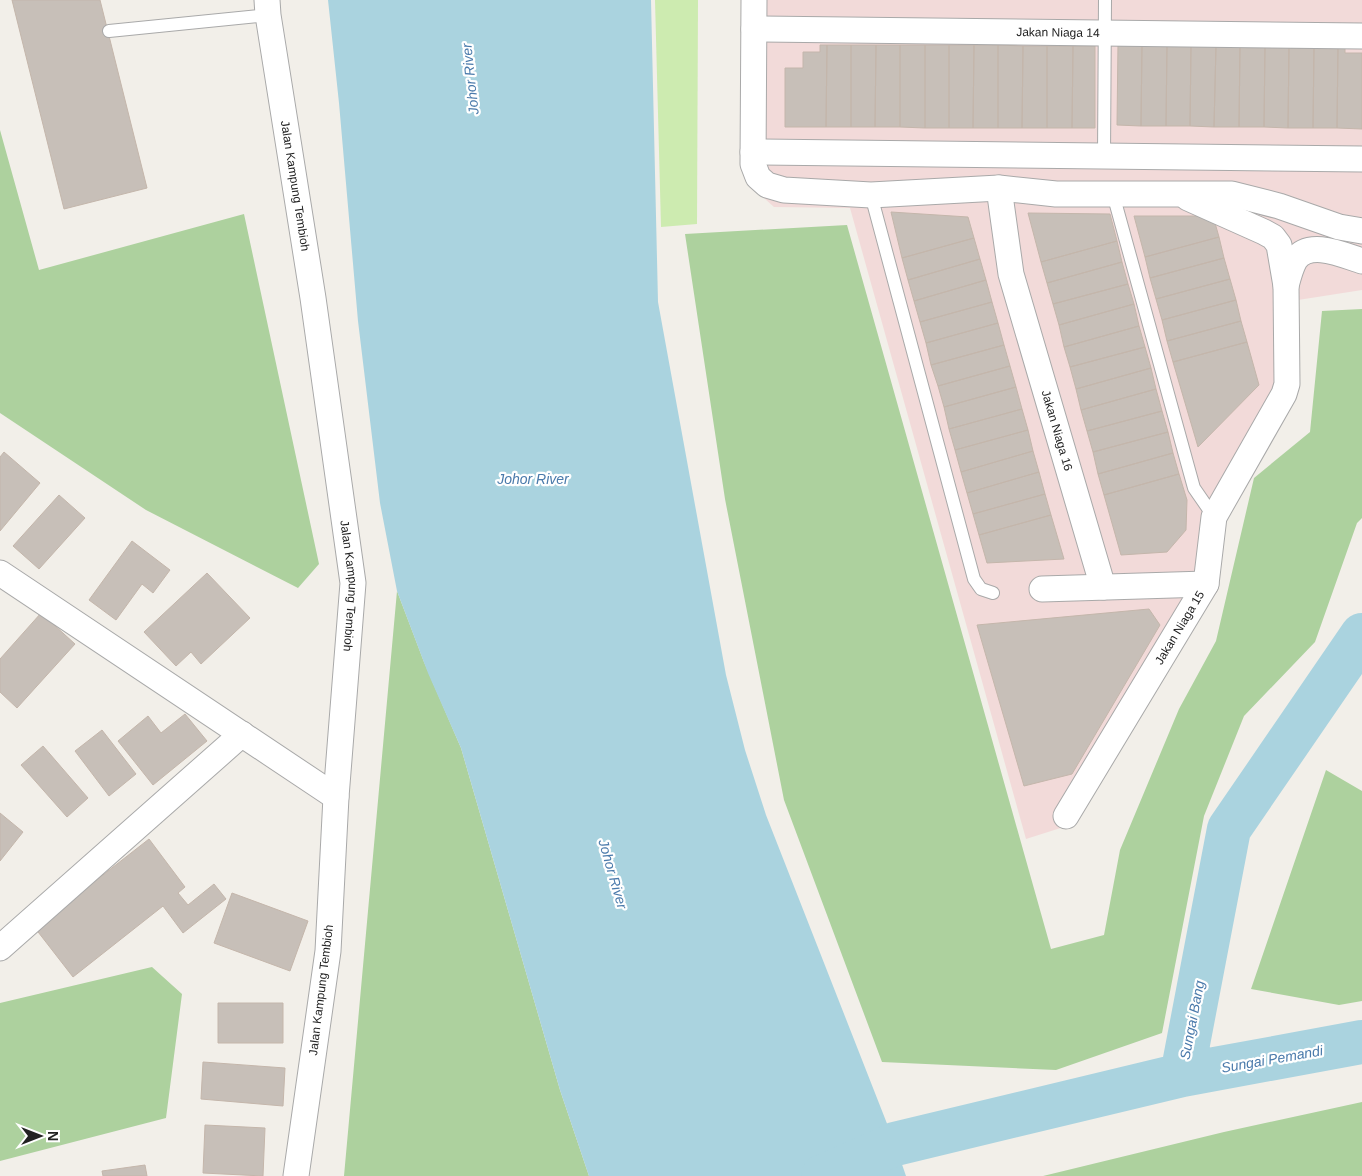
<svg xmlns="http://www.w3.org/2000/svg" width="1362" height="1176" viewBox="0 0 1362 1176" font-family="Helvetica,sans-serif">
  <rect width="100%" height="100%" fill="#f2efe9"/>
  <!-- commercial -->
  <path fill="#f2dad9" d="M745,0h617v290l-64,10 -4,93 -71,133 -7,67 -146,232 -44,14 -176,-631 -76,-1 -21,-19z"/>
  <!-- grass -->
  <path fill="#cdebb0" d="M655,0h43l-1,224 -36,3z"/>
  <!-- forest -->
  <path fill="#add19e" d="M0,130l39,140 205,-56 75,350 -21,24 -152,-78 -146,-97z
    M847,225l204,724 53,-14 16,-85 59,-141 37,-68 38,-163 56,-46 12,-121 40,-2v209l-5,5 -42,119 -71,74 -40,100 -42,217 -106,37 -174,-8 -98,-262 -59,-301 -40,-265z
    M397,591l27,71 37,86 99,342 29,86h-245z
    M1326,770l36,21v210l-23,4 -88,-16z
    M152,967l30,27 -16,124 -166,43v-158z
    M1362,1102v74h-319l181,-44z"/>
  <!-- water -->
  <path fill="#aad3df" d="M328,0h323l7,302 68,373 19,75 21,65 129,329 11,32h-317l-29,-86 -99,-342 -33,-75 -31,-82 -17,-88 -22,-182 -19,-218z"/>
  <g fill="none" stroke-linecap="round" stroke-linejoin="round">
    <!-- river -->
    <path stroke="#aad3df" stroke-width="44" d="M1182,1075l180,-33
      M823,1176l72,-32 287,-69 47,-246 133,-194"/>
  </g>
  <!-- building -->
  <path fill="#c7bfb8" stroke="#c4b6ab" d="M12,0h88l47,188 -83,21z
    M1118,43h24l-1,83 -24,-1z
    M1142,43l25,1 -1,82h-25z
    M1167,44h24l-1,82h-24z
    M1191,44l25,1 -2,82 -24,-1z
    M820,45h7l-1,82h-41v-59h18v-16h17z
    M827,45h24v82h-25z
    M851,45h25l-1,82h-24z
    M876,45h24v82h-25z
    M900,45h25v83l-25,-1z
    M925,45h24v83h-24z
    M949,45h25l-1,83h-24z
    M974,45h24v83h-25z
    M998,45l25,1 -1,82h-24z
    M1216,45h24l-1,82h-25z
    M1240,45h25l-1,82h-25z
    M1265,45h24l-1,83 -24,-1z
    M1289,45l25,1 -1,82h-25z
    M1023,46h24v82h-25z
    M1047,46h26l-1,82h-25z
    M1073,46h22v82h-23z
    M1314,46h24l-1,82h-24z
    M1338,46h7v7h17v76l-25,-1z
    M891,212l77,5 6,21 -72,20z
    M1028,213l82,1 7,27 -76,21z
    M1134,216h79l6,21 -74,20z
    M1219,237l5,21 -74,20 -5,-21z
    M974,238l6,21 -72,21 -6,-22z
    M1117,241l5,21 -75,21 -6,-21z
    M1224,258l6,21 -74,20 -6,-21z
    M980,259l6,21 -72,21 -6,-21z
    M1122,262l6,22 -75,20 -6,-21z
    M1230,279l6,21 -74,20 -6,-21z
    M986,280l6,22 -72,20 -6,-21z
    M1128,284l6,20 -75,21 -6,-21z
    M1236,300l5,21 -74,20 -5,-21z
    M992,302l6,21 -72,20 -6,-21z
    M1134,304l5,22 -75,21 -5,-22z
    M1241,321l6,21 -74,20 -6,-21z
    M998,323l6,22 -73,20 -5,-22z
    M1139,326l6,21 -75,20 -6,-20z
    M1247,342l12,43 -61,62 -25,-85z
    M1004,345l6,21 -72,20 -7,-21z
    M1145,347l6,21 -75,21 -6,-22z
    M1010,366l6,21 -72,20 -6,-21z
    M1151,368l5,21 -75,21 -5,-21z
    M1016,387l6,22 -73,20 -5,-22z
    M1156,389l6,22 -75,20 -6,-21z
    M1022,409l6,21 -73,20 -6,-21z
    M1162,411l6,21 -75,20 -6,-21z
    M1028,430l5,21 -72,21 -6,-22z
    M1168,432l5,21 -75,21 -5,-22z
    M1033,451l6,21 -72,21 -6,-21z
    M4,452l36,31 -40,48v-74z
    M1173,453l6,21 -75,21 -6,-21z
    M1039,472l6,22 -72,20 -6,-21z
    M1179,474l8,26 -1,30 -19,22 -46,3 -17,-60z
    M1045,494l6,21 -72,20 -6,-21z
    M59,495l26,23 -46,51 -26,-23z
    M1051,515l13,44 -77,4 -8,-28z
    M132,541l38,29 -17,23 -11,-9 -26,36 -27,-20z
    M207,573l43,45 -49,46 -10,-12 -15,14 -32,-34z
    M1149,609l11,16 -88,149 -48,12 -47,-161z
    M41,613l34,31 -58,64 -17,-16v-33z
    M185,714l22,27 -54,44 -35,-44 30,-25 13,17z
    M102,730l34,44 -27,22 -34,-45z
    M43,746l45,52 -21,19 -46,-52z
    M0,813l23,19 -23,29z
    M149,839l36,48 -7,6 10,12 26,-21 12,15 -43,34 -20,-27 -90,71 -38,-49z
    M232,893l76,28 -18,50 -76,-28z
    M218,1003h65v40h-65z
    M203,1062l82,6 -2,38 -82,-7z
    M205,1125l60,3 -2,48 -60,-3z
    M145,1165l2,11h-44l-1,-5z"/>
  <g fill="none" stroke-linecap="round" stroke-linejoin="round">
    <defs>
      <path id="lane" d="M109,31l159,-16
        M1104,156l1,-156
        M1113,194l81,294 20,29
        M871,195l103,384 7,10 12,4"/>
      <g id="street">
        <path id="s1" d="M267,0l1,15 45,283 40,285 -17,214 -8,154 -32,225"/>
        <path d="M754,0l-1,164 5,13 9,8 17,5 87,5 128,-7 57,6h176l47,12 60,21 23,4"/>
        <path id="s2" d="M754,29l608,7"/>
        <path d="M753,152l609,7"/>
        <path id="s3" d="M999,188l12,86 92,313"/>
        <path d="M1286,286c2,-8 5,-19 9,-26 14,-21 48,-5 67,1"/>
        <path d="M0,573l336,224"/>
        <path d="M1042,589l164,-5"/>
        <path id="s4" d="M1066,816l140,-232 8,-67 70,-123 3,-10 -1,-98 -7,-41 -6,-8 -9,-5 -76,-34"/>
        <path d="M0,948l242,-214"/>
      </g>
    </defs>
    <!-- lane casing -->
    <use href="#lane" stroke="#a9a9a9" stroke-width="14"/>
    <!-- street casing -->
    <use href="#street" stroke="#a9a9a9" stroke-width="27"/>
    <!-- lane -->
    <use href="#lane" stroke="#fff" stroke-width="12"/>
    <!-- street -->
    <use href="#street" stroke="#fff" stroke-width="25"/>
  </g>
  <g text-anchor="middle" stroke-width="4.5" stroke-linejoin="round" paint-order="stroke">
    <!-- street labels -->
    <g font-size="12" fill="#222" stroke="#fff">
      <text dy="4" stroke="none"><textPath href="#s2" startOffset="304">Jakan Niaga 14</textPath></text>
      <text dy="4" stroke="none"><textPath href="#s1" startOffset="188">Jalan Kampung Tembioh</textPath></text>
      <text dy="4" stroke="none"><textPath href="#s3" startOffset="250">Jakan Niaga 16</textPath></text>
      <text dy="4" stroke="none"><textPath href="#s1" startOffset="592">Jalan Kampung Tembioh</textPath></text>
      <text dy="4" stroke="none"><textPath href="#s4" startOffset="220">Jakan Niaga 15</textPath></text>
      <text transform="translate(321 990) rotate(-83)" y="4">Jalan Kampung Tembioh</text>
    </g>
    <!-- water labels -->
    <g font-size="14" font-style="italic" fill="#4a7aab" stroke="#fff">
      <text transform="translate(470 79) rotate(-96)" y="5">Johor River</text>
      <text x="533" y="484">Johor River</text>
      <text transform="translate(613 874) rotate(74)" y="5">Johor River</text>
      <text transform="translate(1192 1020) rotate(-79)" y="5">Sungai Bang</text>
      <text transform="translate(1272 1059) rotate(-10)" y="5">Sungai Pemandi</text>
    </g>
  </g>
  <!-- north arrow -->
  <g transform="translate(40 1136) rotate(90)" stroke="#ffffff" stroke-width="4" paint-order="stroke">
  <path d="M0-4L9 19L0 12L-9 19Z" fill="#222222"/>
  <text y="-8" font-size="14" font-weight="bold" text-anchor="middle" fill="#222222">N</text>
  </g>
</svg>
